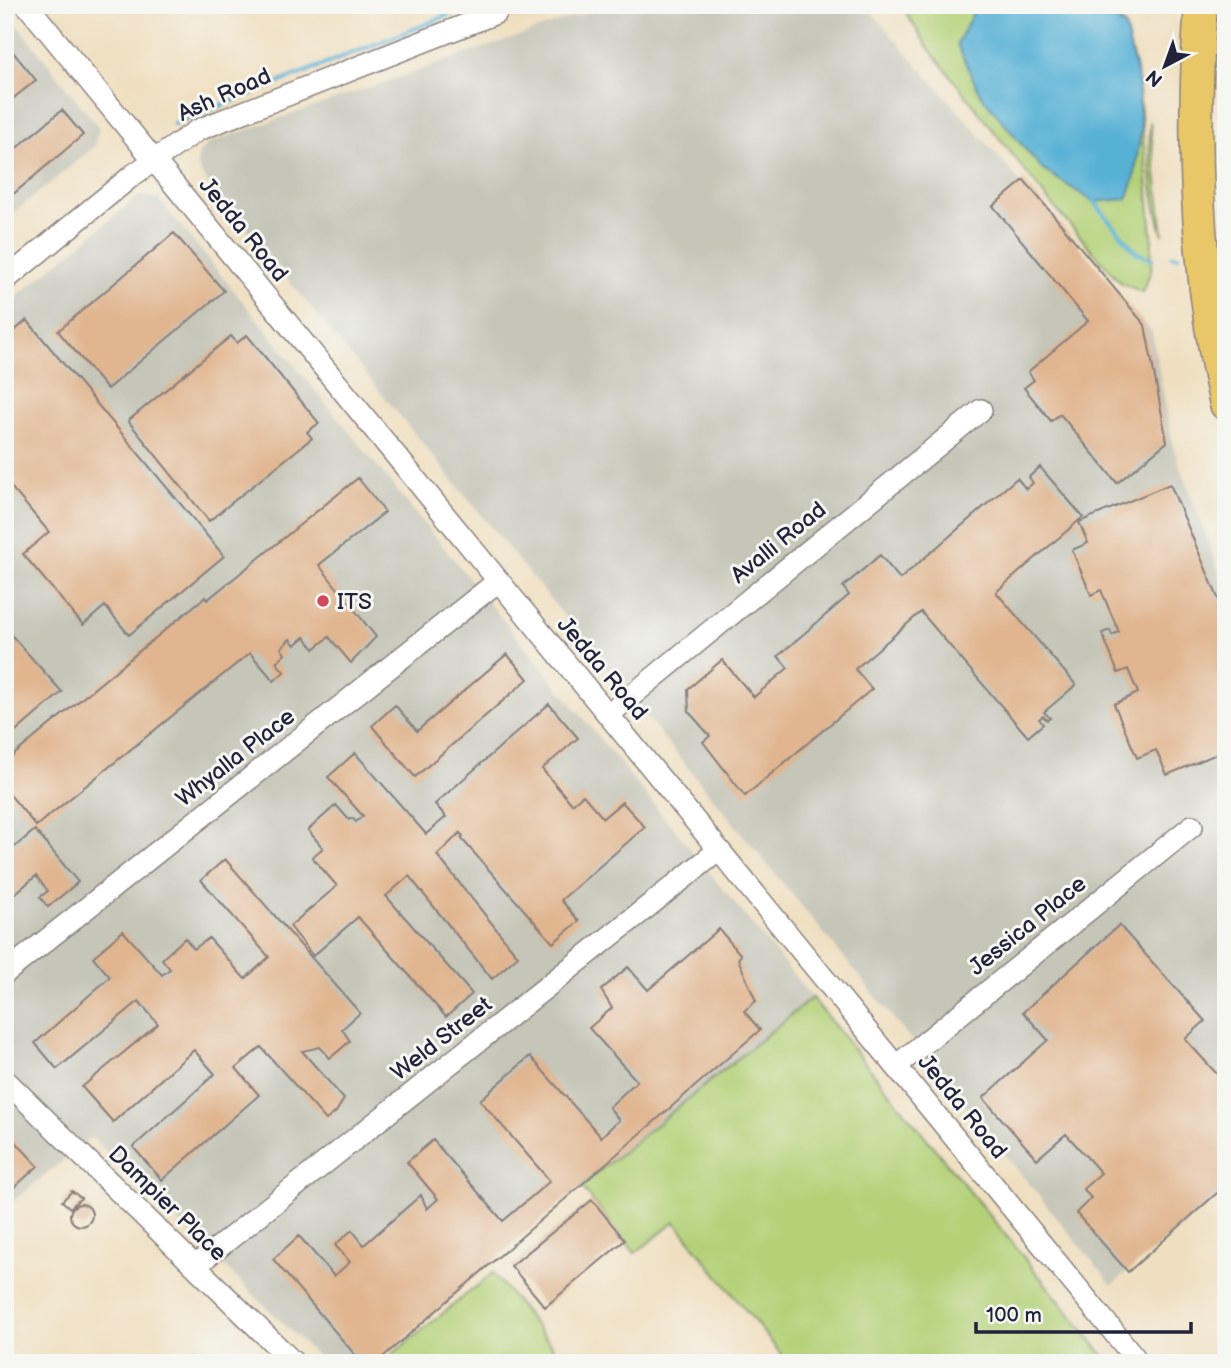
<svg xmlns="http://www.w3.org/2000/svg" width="1231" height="1368" viewBox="0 0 1231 1368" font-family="'Balsamiq Sans',sans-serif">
  <rect width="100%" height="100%" fill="#f6f6f2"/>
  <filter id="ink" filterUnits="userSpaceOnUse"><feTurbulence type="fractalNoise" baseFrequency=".0143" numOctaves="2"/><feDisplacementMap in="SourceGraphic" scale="14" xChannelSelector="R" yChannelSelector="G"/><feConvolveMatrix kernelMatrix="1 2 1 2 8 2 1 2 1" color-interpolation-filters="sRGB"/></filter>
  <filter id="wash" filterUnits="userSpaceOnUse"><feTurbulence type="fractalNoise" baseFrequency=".00686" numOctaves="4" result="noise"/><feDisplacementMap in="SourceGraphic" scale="28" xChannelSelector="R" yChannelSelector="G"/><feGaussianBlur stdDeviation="1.57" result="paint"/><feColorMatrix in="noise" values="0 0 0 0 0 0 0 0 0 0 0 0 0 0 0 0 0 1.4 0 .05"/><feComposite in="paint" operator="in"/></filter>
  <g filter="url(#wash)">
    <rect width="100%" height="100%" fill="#efdfc0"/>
    <!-- industrial -->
    <path fill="#c5c5b8" d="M608,5h257l287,327 21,115 53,143v600l-114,95 -911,-1112 -4,-8 2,-12 10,-10z
      M17,25l82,103 -5,19 -89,73v-186z
      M139,196l19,2 654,800 -447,365h-41l-233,-226 -86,71v-902z"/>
    <!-- green -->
    <path fill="#b4d178" stroke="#6b7a5a" stroke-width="2" d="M901,5h211l13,22 13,52 14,157 -1,36 -9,20 -21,-9 -73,-83 -121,-154z
      M1150,121l13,114c-12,-38 -15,-74 -13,-114z
      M812,998l298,365h-322l-113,-141 -40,31 -54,-67z
      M493,1273l73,90h-178l-3,-3z"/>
    <!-- water -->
    <path fill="#57b1d5" stroke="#3c6a88" stroke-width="2" d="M982,5h104l20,8 19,14 13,52 3,51 -7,50 -7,19 -33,3 -52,-33 -62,-75 -23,-50 16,-31z"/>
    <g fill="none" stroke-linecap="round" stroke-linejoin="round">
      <!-- stream -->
      <path stroke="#57b1d5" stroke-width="4.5" d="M174,124l265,-105 27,-14
        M1094,198v4l43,51 15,6
        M1213,251l13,-2
        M1172,256h6"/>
    </g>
    <g id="blocks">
      <!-- building -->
      <path fill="#e0b58f" d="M8,46l28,34 -31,25v-56z
        M62,110l21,25 -78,66v-58l8,8z
        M1024,180l121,145 22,117 -50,41 -57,-69 -9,7 -27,-33 10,-8 -6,-8 60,-51 -95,-115z
        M174,233l50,58 -117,98 -49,-58z
        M27,320l197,236 -95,79 -24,-29 -22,19 -60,-71 26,-22 -44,-52v-141z
        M247,335l72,88 -12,9 5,6 -103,83 -81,-100 103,-85 6,7z
        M1040,467l43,50 -87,75 80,93 -32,27 6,6 -3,2 -4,-4 -4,3 4,5 -15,13 -107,-125 -66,57 17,20 -127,107 -42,-54 7,-6 -21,-24 -1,-23 34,-29 32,37 34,-29 -10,-12 71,-61 -6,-8 37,-32 20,24 117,-101 9,11 7,-6 -4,-6z
        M358,478l27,34 -66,53 57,72 -25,26 -22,-26 -15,12 -9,-12 -10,8 -5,-6 -9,9 4,6 -9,8 8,10 -10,9 -24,-28 -214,173 -31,-37v-27l200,-165 2,3z
        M1170,484l56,133v133l-59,25 -11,-25 -19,8 -23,-54 24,-11 -10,-24 -10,4 -16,-40 8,-3 2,5 7,-3 -18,-42 -10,5 -19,-45 16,-7 -9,-21z
        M5,628l57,64 -57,49z
        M507,654l21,25 -113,98 -43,-51 23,-21 22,26z
        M549,704l29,34 -36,31 30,35 11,-9 20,23 19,-16 23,25 -84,73 18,21 -26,22 -92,-105 2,-2 -3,-3 -23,22 81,101 -26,23 -83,-103 -23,20 86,98 -26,23 -88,-100 -45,39 -23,-30 47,-40 -25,-29 11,-9 -15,-18 28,-25 13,15 3,-2 4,4 7,-6 -35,-39 27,-24 71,81 20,-17 -11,-13z
        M35,830l43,52 -30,25 -8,-10 8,-6 -12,-15 -31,26v-47z
        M225,859l135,154 -18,16 8,12 -20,17 -10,-11 -18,4 42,48 -8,13 -10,8 -65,-73 -25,21 23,27 -97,85 -29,-33 82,-73 -21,-24 -81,72 -31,-35 76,-63 -19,-23 -82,68 -22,-26 75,-66 -17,-20 30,-26 39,44 8,-6 -8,-10 23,-21 9,11 15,-11 36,41 24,-22 -68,-77z
        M1119,925l86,96 -20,18 41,45v101l-98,87 -52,-59 15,-15 -8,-9 18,-16 -35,-39 -29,25 -54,-61 65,-58 -25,-28z
        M719,929l22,26 -3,4 18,42 -12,10 16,19 -384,333h-14l-89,-104 26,-23 35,40 16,-14 -15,-17 17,-15 12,15 57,-50 6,14 11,-10 -31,-37 26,-22 70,81 47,-40 -70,-81 50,-44 71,81 18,-17 -10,-13 28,-26 -48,-53 23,-20 -11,-18 27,-23 20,23z
        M5,1130l33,36 -29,26h-4z
        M72,1191l9,7 -11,10 -8,-7z
        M592,1200l33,40 -80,67 -34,-41z
        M70 1215a11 11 0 1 1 22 0a11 11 0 1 1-22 0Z"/>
    </g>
  </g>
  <g filter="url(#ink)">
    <use href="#blocks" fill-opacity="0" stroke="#88807e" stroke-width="2"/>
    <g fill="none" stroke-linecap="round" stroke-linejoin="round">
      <defs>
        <path id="minor" d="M27,5l1112,1358
          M5,280l128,-105 65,-45 298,-117
          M608,715l373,-305
          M5,973l492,-391
          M896,1066l296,-240
          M5,1080l289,283
          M195,1266l524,-416"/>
        <path id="highway" d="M1201,5c-10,133 -5,269 25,399"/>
      </defs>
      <!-- minor casing -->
      <use href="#minor" stroke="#88807e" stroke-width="24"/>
      <!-- highway casing -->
      <use href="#highway" stroke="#88807e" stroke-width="35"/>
      <!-- minor -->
      <use href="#minor" stroke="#fff" stroke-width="21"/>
      <!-- highway -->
      <use href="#highway" stroke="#e9c769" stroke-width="32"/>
    </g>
  </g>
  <!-- markers -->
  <circle fill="#d1495b" stroke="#f6f6f2" stroke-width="2.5" cx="323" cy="601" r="7"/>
  <g text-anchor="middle" stroke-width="6" stroke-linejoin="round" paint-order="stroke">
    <!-- street labels -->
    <g font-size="23" fill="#22223b" stroke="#f6f6f2">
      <text transform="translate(224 94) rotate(-24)" y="8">Ash Road</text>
      <text transform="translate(244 229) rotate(51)" y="8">Jedda Road</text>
      <text transform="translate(778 542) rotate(-39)" y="8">Avalli Road</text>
      <text transform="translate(603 668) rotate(50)" y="8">Jedda Road</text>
      <text transform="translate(235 757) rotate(-38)" y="8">Whyalla Place</text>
      <text transform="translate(1027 925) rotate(-39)" y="8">Jessica Place</text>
      <text transform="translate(441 1038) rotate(-38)" y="8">Weld Street</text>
      <text transform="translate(963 1106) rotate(51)" y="8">Jedda Road</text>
      <text transform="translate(168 1203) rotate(44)" y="8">Dampier Place</text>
    </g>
    <!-- poi labels -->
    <g font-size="23" fill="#22223b" stroke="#f6f6f2" text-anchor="start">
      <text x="337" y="609">ITS</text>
    </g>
  </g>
  <!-- margin -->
  <rect width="1231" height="1368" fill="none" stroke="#f6f6f2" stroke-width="28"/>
  <!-- north arrow -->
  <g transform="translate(1165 66) rotate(221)" stroke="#f6f6f2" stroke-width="5" paint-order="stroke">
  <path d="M0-5L12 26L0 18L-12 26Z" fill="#22223b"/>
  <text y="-10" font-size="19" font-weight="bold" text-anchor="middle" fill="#22223b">N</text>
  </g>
  <!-- scale -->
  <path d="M976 1322v10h215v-10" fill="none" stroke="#22223b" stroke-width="3.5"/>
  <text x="986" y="1322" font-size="21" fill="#22223b" stroke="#f6f6f2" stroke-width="5" paint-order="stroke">100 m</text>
</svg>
